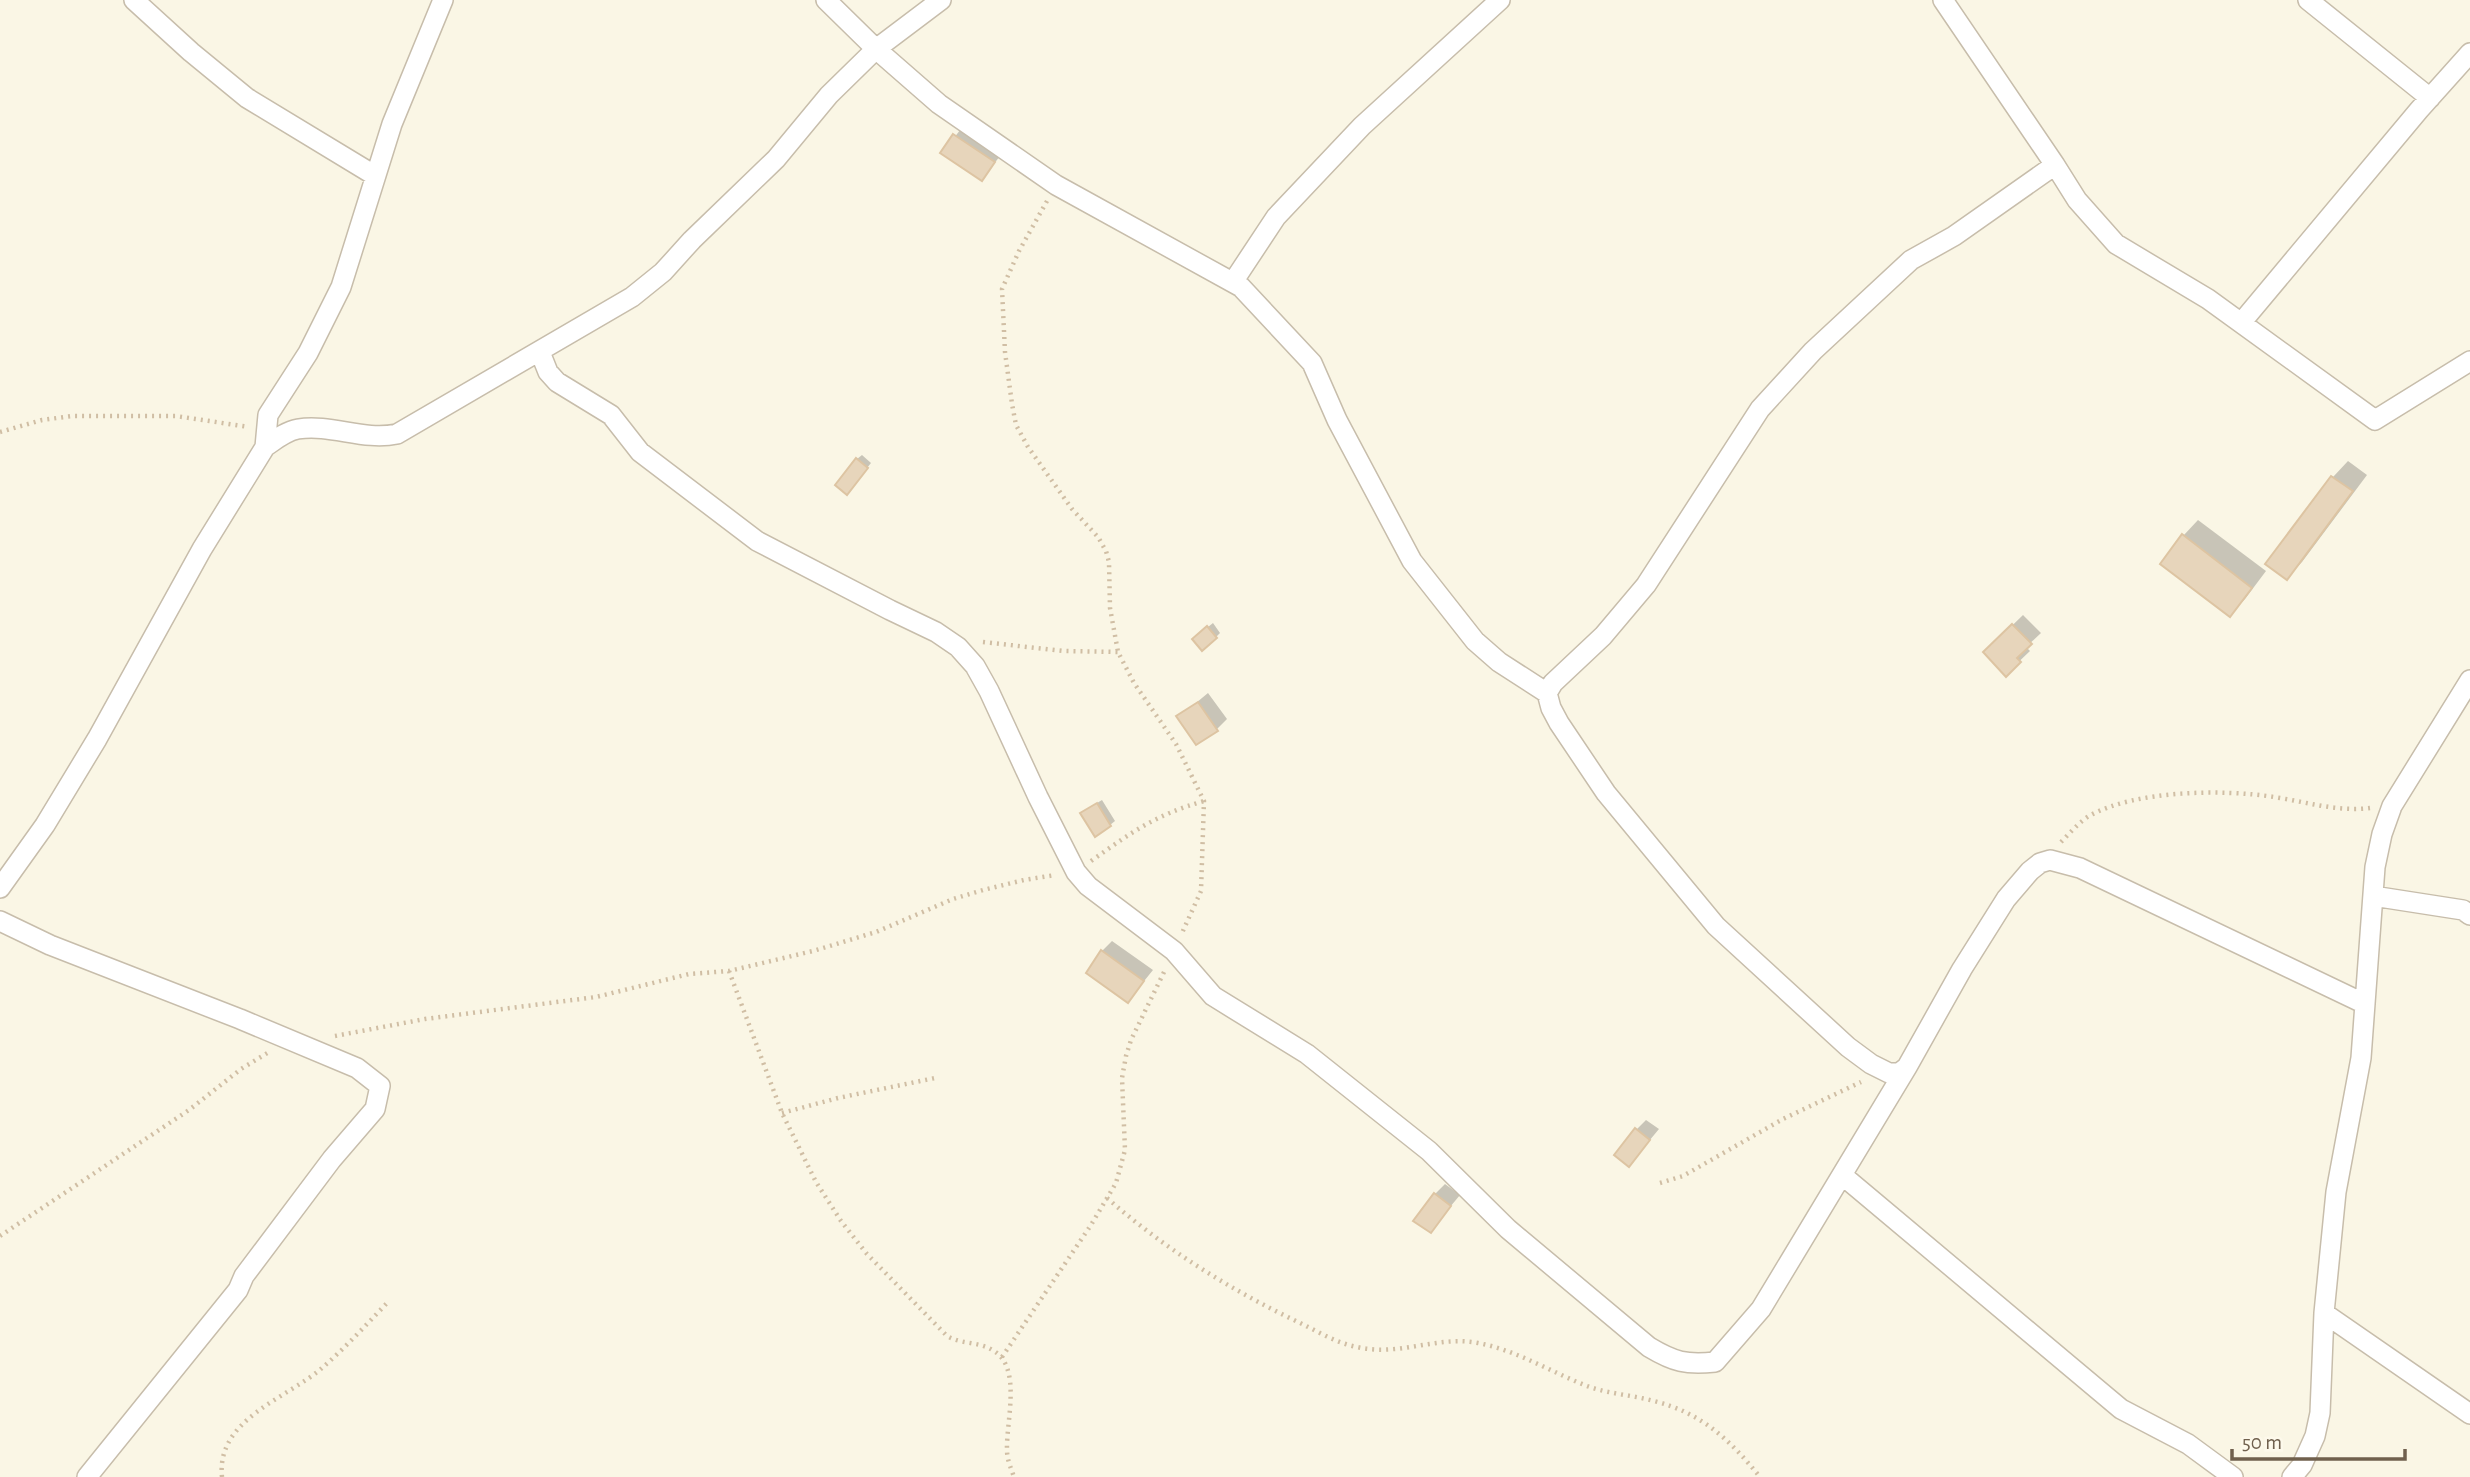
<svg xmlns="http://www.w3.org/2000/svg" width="2470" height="1477" viewBox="0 0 2470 1477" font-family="'Alegreya Sans',sans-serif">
  <rect width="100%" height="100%" fill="#faf6e5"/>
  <!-- shadow -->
  <path fill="#0003" d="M964,125l40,26 -22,28 -39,-27z
    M862,455l9,8 -20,25 6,-29z
    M2348,461l19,14 -65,87 -15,15 -19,-14 65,-86z
    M2198,520l68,51 -21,28 -15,16 -47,-79z
    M2023,615l18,18 -15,14 4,4 -24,23 -21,-22z
    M1213,623l7,10 -4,4 -18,-2z
    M1208,693l19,26 -10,10 -38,-12z
    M1102,800l13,21 -5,4 -23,-16z
    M1112,941l41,29 -25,31 -26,-50z
    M1646,1120l13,9 -30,36 7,-35z
    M1445,1184l15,11 -30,36 5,-37z"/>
  <!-- building -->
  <path fill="#e7d5bb" stroke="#ddc4a2" stroke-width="2" d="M953,134l42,28 -13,19 -42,-28z
    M856,458l12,10 -21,27 -12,-10z
    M2331,476l22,15 -66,89 -22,-16z
    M2182,534l70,54 -22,29 -70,-53z
    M2012,624l20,20 -15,14 4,4 -15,15 -23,-25z
    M1207,626l10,12 -15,13 -10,-12z
    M1198,702l20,29 -22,14 -20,-29z
    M1097,803l14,23 -16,11 -15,-24z
    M1101,950l43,31 -16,22 -42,-30z
    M1635,1128l15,12 -21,27 -15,-12z
    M1434,1193l17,13 -20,27 -18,-12z"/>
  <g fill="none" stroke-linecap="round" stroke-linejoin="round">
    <defs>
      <path id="street" d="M134,0l57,52 56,46 127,77
        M826,0l50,49 63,55 117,81 185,102 71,76 25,57 75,141 63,80 24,21 48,31
        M1943,0l112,165
        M2308,0l122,98
        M1233,282l43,-65 86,-91 138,-126
        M2241,323l178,-213 51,-57
        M540,352l8,20 9,10 54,33 29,37 117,89 133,69 46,22 22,15 17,19 14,25 49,106 38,75 12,14 86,65 39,45 94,58 122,97 79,78 141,118c25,15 37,18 66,15l46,-53 146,-242
        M265,447l3,-32 40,-62 33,-66 51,-163 51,-124
        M0,888l45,-63 52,-86 105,-190 63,-102c10,-7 21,-16 33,-18 34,-5 65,12 99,5l235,-137 31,-25 29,-32 84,-81 53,-64 47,-46 65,-49
        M2373,896l90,14 7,5
        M0,921l50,24 190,74 117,49 23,18 -5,23 -43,50 -88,117 -6,14 -151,187
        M2365,1004l-285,-136 -30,-8 -10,3 -10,8 -24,28 -44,70 -55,98 -8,6h-10l-18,-9 -23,-17 -132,-121 -110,-133 -47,-70 -8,-15 -4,-15 6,-10 50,-47 43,-51 114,-176 53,-58 98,-91 43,-24 101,-71 22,35 39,44 92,55 167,121 95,-59
        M1842,1175l279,234 67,35 45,33
        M2324,1313l146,101
        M2292,1477l10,-12 13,-29 5,-23 4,-100 12,-121 25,-134 14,-191 7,-33 10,-28 78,-126"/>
    </defs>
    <!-- street casing -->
    <use href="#street" stroke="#c7bdab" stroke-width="22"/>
    <!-- path -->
    <path stroke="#d0bea4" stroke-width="4.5" stroke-dasharray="2 5" stroke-linecap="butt" d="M1047,201l-28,50 -17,38 3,63 7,52 4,21 12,22 44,62 26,28 8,14 3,11 1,46 8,44 16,31 42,61 28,57 -3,90 -19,42
      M0,432l42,-12 30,-4h104l73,11
      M983,642l80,9 55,1
      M2061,842c9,-9 17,-19 28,-26 46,-26 134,-27 185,-19 33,5 63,15 96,11
      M1091,861c41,-29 64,-46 113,-60
      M729,971l53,142 34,69 25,39 26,33 80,82c16,9 32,5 47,15 28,17 12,71 13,99 0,10 4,18 7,27
      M335,1036l90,-17 171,-22 93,-23 40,-3 84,-20 63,-19 77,-33 30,-9 41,-10 31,-5
      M782,1113l56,-15 97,-20
      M1660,1183l23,-7 100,-57 78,-37
      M1107,1198c58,51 122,91 191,124 19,9 38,21 59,25 42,10 81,-12 121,-4 38,7 73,29 109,43 22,8 45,9 67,15 48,12 76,39 106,76
      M0,1236l189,-126 52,-41 28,-17
      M1002,1357l89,-132 25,-42 9,-33 -3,-72 4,-22 5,-16 34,-70
      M222,1477c-6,-58 64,-78 100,-109 23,-20 44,-43 65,-65"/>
    <!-- street -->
    <use href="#street" stroke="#fff" stroke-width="19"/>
  </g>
  <!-- scale -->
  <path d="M2232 1449v10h173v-10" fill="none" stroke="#70604d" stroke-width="3.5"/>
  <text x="2242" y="1449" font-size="21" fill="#70604d" stroke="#fdf9eb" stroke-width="5" paint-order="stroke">50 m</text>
</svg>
